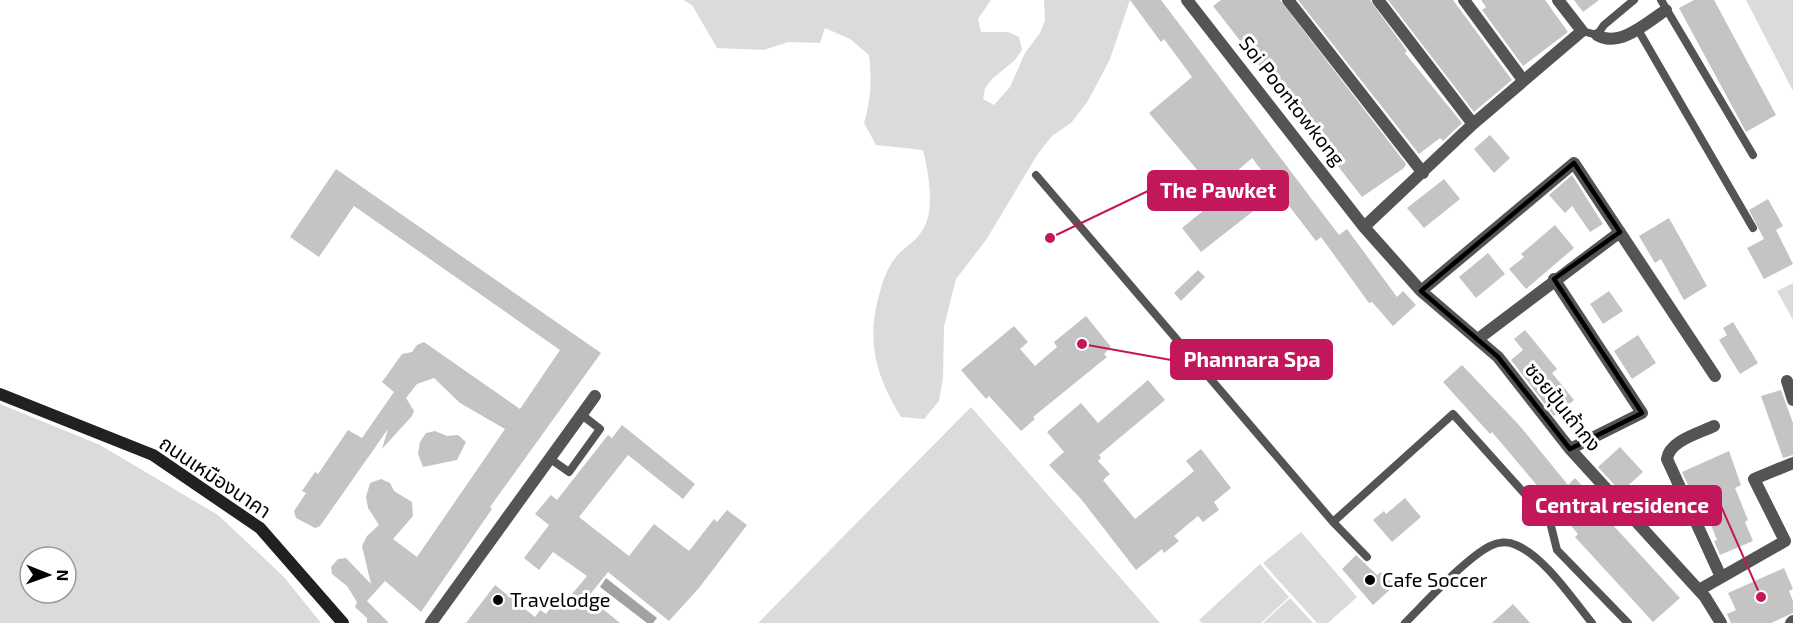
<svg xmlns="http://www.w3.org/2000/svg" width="1793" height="623" viewBox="0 0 1793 623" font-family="'Exo 2','Noto Sans Thai',sans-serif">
  <rect width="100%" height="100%" fill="#fff"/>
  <!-- green -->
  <path fill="#dbdbdb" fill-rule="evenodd" d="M683,0h308l-13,19 3,13h27l11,5 3,13 -7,10 -22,18 -8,10 -2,11 11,6 16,-18 15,-34 15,-20 5,-12 -1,-21h86l-20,59 -22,42 -17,22 -19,13 -15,19 -51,85 -30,39 -12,47 -1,52 -4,23 -15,18 -23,-2c-23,-38 -34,-70 -24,-114 4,-15 7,-29 16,-42 10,-15 25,-18 33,-38 8,-18 2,-54 -3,-73l-47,-5 -12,-22c7,-24 8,-44 5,-68l-19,-16 -25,-11 -5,15 -32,-1 -24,8 -47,-2 -25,-43z
    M1746,0h47v91z
    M1793,283v37l-16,-29z
    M0,404l100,41 118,70 66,62 37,46h-321zM30,557h36v36h-36z
    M971,407l189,216h-402z
    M1301,532l56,65 -29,26h-11l-54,-60z
    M1260,564l29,33 -28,26h-59l-3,-3z
    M1290,598l23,25h-50z"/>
  <!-- water -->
  <path fill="#a2a2a2" d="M606,578l51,40 -4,5h-6l-47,-36z"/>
  <!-- building -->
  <path fill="#c4c4c4" d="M1130,0h31l178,235 8,-6 50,68 6,-6 13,14 -23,21 -21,-24 -3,1 -48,-66 -5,4 -64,-83 -16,14 25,33 -60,47 -19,-24 38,-31 -71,-84 43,-36 -28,-38 -3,3z
    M1221,0h59l126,164 -2,4 -42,29 -149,-191z
    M1298,0h72l37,51 -2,2 57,70 -19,18 -3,-3 -21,16z
    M1388,0h65l59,80 -38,32z
    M1481,0h64l23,32 -45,34 -41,-56 4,-3z
    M1574,0h25l-16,12z
    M1694,0h20l62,115 -30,17 -67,-124z
    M1490,135l20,23 -16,15 -20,-24z
    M336,169l265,184 -111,154 2,2 -71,103 -36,-31 -18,20 22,22h-22v-5l-12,-11 2,-5 -10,-16 -15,-12 -1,-7 7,-8 8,-1 25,26 -9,-38 5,-10 12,-11 -11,-17 -2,-11 4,-14 11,-4 9,4 4,8 18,11 1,14 -20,23 24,18 88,-128 -45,-26 -26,-25 -17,6 -11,14 8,13 -2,5 -30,33 6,-20 -68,97 -5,2 -19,-10 -2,-7 12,-18 -4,-2 13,-19 3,2 30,-44 14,8 32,-46 -12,-10 20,-28 10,-2 5,-7 7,-3 96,67 40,-59 -206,-144 -35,51 -29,-20z
    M1572,175l31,49 -13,8 -18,-26 -7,7 -16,-18z
    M1444,179l16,20 -36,29 -17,-20z
    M1768,199l15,27 -7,4 17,34 -29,15 -17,-31 17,-9 -15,-29z
    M1669,218l38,68 -23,14 -23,-41 -6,4 -16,-27z
    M1555,225l19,23 -48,41 -17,-20 15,-12 -3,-3z
    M1488,253l17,21 -29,24 -17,-21z
    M1198,270l7,7 -24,24 -7,-8z
    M1609,291l14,20 -20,13 -13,-20z
    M1086,316l25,31 -7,7 3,3 -74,60 2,2 -14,12 -32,-35 -3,3 -25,-29 53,-44 14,16 -8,7 15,17 22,-19 -3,-5z
    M1733,322l25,41 -18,11 -21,-34 8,-5 -4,-7z
    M1525,330l32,39 -5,4 22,27 -20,16 -43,-56 12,-10 -9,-11z
    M1638,335l18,28 -24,16 -18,-28z
    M1462,365l57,60 49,60 7,-7 28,31 -3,2 80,87 -27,24 -78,-85 3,-3 -86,-102 -2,2 -47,-52z
    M1148,380l17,20 -66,55 2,3 -3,3 12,13 -7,6 32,39 59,-48 -8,-10 15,-12 30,39 -17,14 5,8 -16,12 -5,-6 -24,20 5,5 -15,12 -2,-4 -26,21 -55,-71 -32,-34 15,-13 -17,-20 34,-29 17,20z
    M1781,390l12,33v32l-10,3 -22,-62z
    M622,425l73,59 -12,15 -55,-44 -49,62 50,39 25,-32 35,27 25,-32 3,3 10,-12 20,15 -48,63 -30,33 -61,-49 -20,25 32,26h-154l29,-38 40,32 5,-7 6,4 10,-13 6,5 25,-30 -34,-24 -14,18 -15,-12 25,-33 -14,-11 16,-19 6,5 51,-65 4,3z
    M435,431l12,5 11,-1 8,7 -9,18 -34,7 -5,-13 2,-12 6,-9z
    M1620,447l23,25 -22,20 -23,-25z
    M1729,451l12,34 -6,3 13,32 -3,2 8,19 -33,14 -6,-14 3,-1 -15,-38 -5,2 -15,-32z
    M1405,498l16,19 -29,25 -19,-22 11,-9 2,3z
    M1356,555l21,20 4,-3 13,14 -21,19 -31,-36z
    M1784,568l9,21 -4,2 4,10v12l-22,10h-40l-4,-9 9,-4 -8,-17z
    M1513,604l17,19h-38z"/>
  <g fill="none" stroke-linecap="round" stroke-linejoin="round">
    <!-- lane -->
    <path stroke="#545454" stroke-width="8" d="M1661,0l92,155
      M1637,28l116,200
      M1582,31l15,4 7,-10 30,-25
      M1036,175l297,347 34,35
      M549,458l20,14 31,-43 -18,-14
      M1333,522l120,-108 97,108 7,28 71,73
      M1405,623c21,-21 60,-64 85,-77 8,-4 18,-5 26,-1 28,11 57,55 76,78"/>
    <!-- street -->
    <path stroke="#545454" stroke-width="12" d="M1187,0l177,227 57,64 77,66 72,92 135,148 16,26
      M1288,0l135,173
      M1378,0l95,124
      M1464,0l59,80
      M1597,35c22,14 52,-14 69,-25
      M1364,227l109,-103 109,-93 -24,-31
      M1554,279l88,134 -72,36
      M1421,291l153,-128 141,213
      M1478,339l142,-107
      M1787,381l6,19
      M1714,426c-15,7 -45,15 -47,33l54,118
      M1699,590l86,-49 -31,-62 39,-16
      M431,623l164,-227
      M1791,623l2,-2"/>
    <!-- secondary -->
    <path stroke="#212121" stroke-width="12" d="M0,394l153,61 107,73 83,95"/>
  </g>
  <!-- marked area -->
  <path fill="none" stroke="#000" stroke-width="4.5" stroke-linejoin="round" d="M1574,163l46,69 -66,47 88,134 -72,36 -72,-92 -77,-66z"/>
  <!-- markers -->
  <g fill="#000" stroke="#fff" stroke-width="2">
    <circle cx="1370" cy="580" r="6"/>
    <circle cx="498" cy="600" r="6"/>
  </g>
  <g text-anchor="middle" stroke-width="6" stroke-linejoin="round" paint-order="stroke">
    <!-- street labels -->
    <g font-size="20" fill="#000" stroke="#fff">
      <text transform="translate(1292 101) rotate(52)" y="7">Soi Poontowkong</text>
      <text transform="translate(1563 407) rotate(51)" y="7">ซอยปุ้นเถ้ากง</text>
      <text transform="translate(215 477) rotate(34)" y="7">ถนนเหมืองนาคา</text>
    </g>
    <!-- poi labels -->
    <g font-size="20" fill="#000" stroke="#fff" text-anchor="start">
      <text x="1382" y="587">Cafe Soccer</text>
      <text x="510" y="607">Travelodge</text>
    </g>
  </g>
  <!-- callouts -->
  <path fill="none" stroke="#c2185b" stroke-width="2" d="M1050 238L1148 191M1082 344L1171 360M1761 597L1721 506"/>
  <g fill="#c2185b" stroke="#fff" stroke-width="2">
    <circle cx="1050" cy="238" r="6"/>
    <circle cx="1082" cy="344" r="6"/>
    <circle cx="1761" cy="597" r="6"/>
  </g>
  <g fill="#c2185b" stroke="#c2185b" stroke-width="2">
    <rect x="1148" y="171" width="140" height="39" rx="6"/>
    <rect x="1171" y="340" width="161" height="39" rx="6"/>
    <rect x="1523" y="486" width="198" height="39" rx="6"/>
  </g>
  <g font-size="21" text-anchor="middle" font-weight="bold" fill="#fff">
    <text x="1218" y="198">The Pawket</text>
    <text x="1252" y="367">Phannara Spa</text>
    <text x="1622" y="513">Central residence</text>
  </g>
  <!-- north arrow -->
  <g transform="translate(48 575) rotate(91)"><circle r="28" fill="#ffffff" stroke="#999999" stroke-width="1.5"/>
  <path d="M0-4.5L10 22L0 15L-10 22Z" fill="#000000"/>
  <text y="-9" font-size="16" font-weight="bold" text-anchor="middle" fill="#000000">N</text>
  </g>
</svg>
